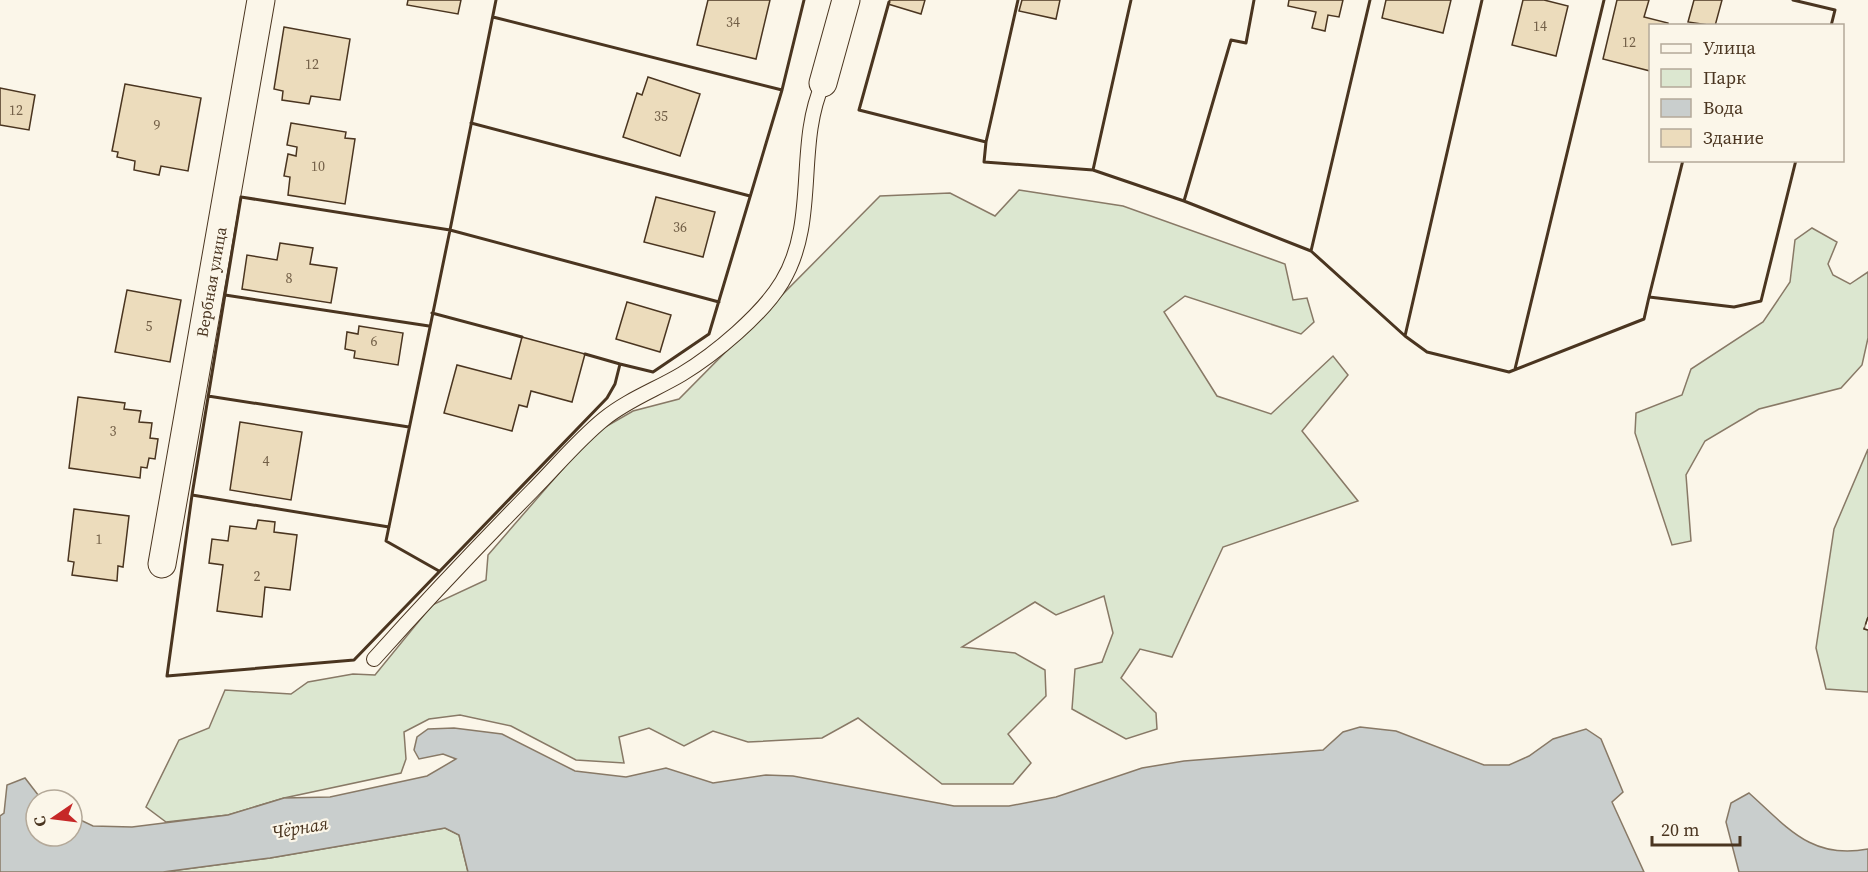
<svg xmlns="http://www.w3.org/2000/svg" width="1868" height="872" viewBox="0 0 1868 872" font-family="'Source Serif 4',serif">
  <rect width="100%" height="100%" fill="#fbf6e9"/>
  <!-- green -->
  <path fill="#dce7d0" stroke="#887966" stroke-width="1.5" d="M1019,190l104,16 162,58 8,36 14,-2 7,24 -13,12 -116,-38 -21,16 53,84 54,18 62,-58 15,19 -46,56 56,70 -135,46 -51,110 -32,-8 -19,29 35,35 1,16 -31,10 -54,-30 3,-40 27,-7 11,-29 -9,-37 -48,19 -21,-13 -73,45 53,6 30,17 1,26 -38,38 23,29 -18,21h-71l-84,-66 -36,20 -74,4 -35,-11 -29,15 -35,-18 -30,9 5,26 -48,-3 -65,-34 -51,-11 -31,4 -25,13 2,27 -5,14 -117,25 -56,17 -62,7 -20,-15 33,-67 30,-12 16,-38 66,4 17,-12 45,-8 22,1 57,-70 54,-25 2,-25 105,-121 40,-23 46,-12 201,-203 70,-3 45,23z
    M1812,228l25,14 -9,22 5,11 17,9 18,-12v66l-6,27 -21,23 -82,21 -54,32 -19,34 5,66 -19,4 -37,-112 1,-20 46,-18 9,-26 72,-47 27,-40 5,-42z
    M1868,449v168l-4,12 4,1v62l-42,-3 -10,-41 18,-119z
    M445,828l14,7 9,37h-305l107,-14z"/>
  <!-- water -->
  <path fill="#c9cecd" stroke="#887966" stroke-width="1.5" d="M1360,727l36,4 88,34h25l20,-9 24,-17 33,-10 15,10 22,53 -11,10 32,70h-1176l-9,-37 -14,-7 -175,30 -107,14h-163v-56l4,-3 3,-28 18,-7 17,22h-6v36h36v-20l21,10 39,1 96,-12 56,-17 46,-1 97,-21 29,-17 -13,-5 -24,5 -5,-9 3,-13 11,-8 26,-1 48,6 73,37 51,6 40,-9 47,15 53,-8 27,1 161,30h55l47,-9 86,-29 42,-7 139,-11 20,-18z
    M1749,793c39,35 63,67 119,56v23h-129l-13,-50 5,-19z"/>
  <!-- building -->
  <path fill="#ecdcbc" stroke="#4a3520" stroke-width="1.5" d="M408,0h53l-3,14 -51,-9z
    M708,0h62l-14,59 -59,-14z
    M890,0h35l-4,14 -33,-10z
    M1022,0h38l-4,19 -37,-8z
    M1289,0h54l-4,17 -11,-2 -3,16 -13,-3 4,-16 -28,-6z
    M1386,0h65l-8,33 -61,-15z
    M1523,0h21l24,6 -12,50 -44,-11z
    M1617,0h32l-5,17 24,6v3h-18v45l-47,-12z
    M1694,0h28l-7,26 -27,-4z
    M284,27l66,12 -10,61 -29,-4 -2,8 -27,-4 1,-9 -9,-2z
    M648,77l52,17 -20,62 -57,-19 14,-44 5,2z
    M125,84l76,14 -13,73 -27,-5 -2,9 -25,-5 1,-9 -18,-4 1,-5 -6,-1z
    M0,88l35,7 -6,35 -29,-5z
    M291,123l55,9 -1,6 10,1 -10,65 -57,-9 2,-18 -6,-1 4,-22 8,2 1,-9 -10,-2z
    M656,197l59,15 -12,45 -59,-15z
    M280,243l33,5 -3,16 27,4 -6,35 -89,-14 5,-34 30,5z
    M127,290l54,10 -11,62 -55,-10z
    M627,302l44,13 -11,37 -44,-13z
    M359,326l44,7 -5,32 -44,-7 1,-7 -10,-2 2,-17 11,2z
    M522,337l63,17 -13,48 -41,-11 -4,16 -8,-2 -7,26 -68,-18 13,-48 54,14z
    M78,397l47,6 -1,6 17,2 -2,11 13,1 -2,15 8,1 -3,20 -6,-1 -2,10 -6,-1 -1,11 -71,-10z
    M240,422l62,10 -11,68 -61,-10z
    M74,509l55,7 -6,51 -5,-1 -1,15 -45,-6 2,-13 -6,-1z
    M258,520l17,2 -1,10 23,3 -7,55 -25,-3 -3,30 -45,-6 6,-46 -14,-2 3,-24 16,2 2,-15 26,3z"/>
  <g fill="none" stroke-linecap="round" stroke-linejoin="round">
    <defs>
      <path id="service" d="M374,659c52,-58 105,-114 159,-169 23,-23 45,-50 71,-71 23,-19 53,-30 78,-45 33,-20 80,-59 100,-92 37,-61 13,-136 41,-199"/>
      <path id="minor" d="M823,83l23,-83
        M162,564l99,-564"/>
    </defs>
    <!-- service casing -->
    <use href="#service" stroke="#4a3520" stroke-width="16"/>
    <!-- minor casing -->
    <use href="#minor" stroke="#4a3520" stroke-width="29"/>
    <!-- service -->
    <use href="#service" stroke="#fbf6e9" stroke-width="14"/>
    <!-- minor -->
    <use href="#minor" stroke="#fbf6e9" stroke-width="27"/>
    <!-- fence -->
    <path stroke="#4a3520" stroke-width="1.5" stroke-dasharray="8 3" stroke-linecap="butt" d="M1868,617l-4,12 4,1"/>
    <!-- wall -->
    <path stroke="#4a3520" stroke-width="3" d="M496,0l-46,230 -209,-33 -49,298 -25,181 187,-16 253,-262 8,-14 5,-20 33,8 56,-38 73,-244 22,-90
      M1018,0l-32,142 -2,20 109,8 91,31 127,50 94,85 22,16 82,20 135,-53 5,-22 85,10 27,-6 35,-141
      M1793,0l42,10 -4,16
      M889,2l-30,108 127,32
      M493,17l289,73
      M471,123l279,73
      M1093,170l38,-170
      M1184,201l47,-161 15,3 8,-43
      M1311,251l59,-251
      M225,295l204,31
      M1649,297l34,-137
      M432,313l90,24
      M1405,336l77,-336
      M585,354l35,10
      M1515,369l89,-369
      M208,396l201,31
      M192,495l197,32
      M439,571l-53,-30 64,-311 269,72"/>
  </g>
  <g text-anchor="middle" stroke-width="4.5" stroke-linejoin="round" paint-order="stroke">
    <!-- number labels -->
    <g font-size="14" fill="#725f47">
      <text x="733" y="27">34</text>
      <text x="1540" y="31">14</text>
      <text x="1629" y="47">12</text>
      <text x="312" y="69">12</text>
      <text x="16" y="115">12</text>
      <text x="661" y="121">35</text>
      <text x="157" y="130">9</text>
      <text x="318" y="171">10</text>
      <text x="680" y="232">36</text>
      <text x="289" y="283">8</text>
      <text x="149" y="331">5</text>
      <text x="374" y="346">6</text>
      <text x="113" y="436">3</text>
      <text x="266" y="466">4</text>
      <text x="99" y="544">1</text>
      <text x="257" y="581">2</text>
    </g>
    <!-- street labels -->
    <g font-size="16" fill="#4a3520" stroke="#fbf6e9">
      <text transform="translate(211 282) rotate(-80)" y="6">Вербная улица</text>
    </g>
    <!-- water labels -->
    <g font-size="18" font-style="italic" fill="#4a3520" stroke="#fbf6e9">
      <text transform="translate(300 828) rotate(-10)" y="6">Чёрная</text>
    </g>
  </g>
  <!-- legend -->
  <rect x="1649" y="24" width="195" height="138" fill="#fbf6e9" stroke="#b4a999" stroke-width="1.5"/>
  <rect x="1661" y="44" width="30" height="9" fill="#fbf6e9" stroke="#b4a999" stroke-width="1.5"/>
  <text x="1703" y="54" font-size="18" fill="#4a3520">Улица</text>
  <rect x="1661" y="69" width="30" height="18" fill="#dce7d0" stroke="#b4a999" stroke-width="1.5"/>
  <text x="1703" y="84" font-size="18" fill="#4a3520">Парк</text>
  <rect x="1661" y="99" width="30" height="18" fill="#c9cecd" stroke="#b4a999" stroke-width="1.5"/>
  <text x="1703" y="114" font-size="18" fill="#4a3520">Вода</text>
  <rect x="1661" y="129" width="30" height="18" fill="#ecdcbc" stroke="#b4a999" stroke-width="1.5"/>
  <text x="1703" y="144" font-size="18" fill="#4a3520">Здание</text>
  <!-- north arrow -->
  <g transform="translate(54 818) rotate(256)"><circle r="28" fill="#fbf6e9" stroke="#b4a999" stroke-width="1.5"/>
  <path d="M0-4.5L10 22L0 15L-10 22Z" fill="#c62828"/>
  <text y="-9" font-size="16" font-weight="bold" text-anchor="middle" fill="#4a3520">С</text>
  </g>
  <!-- scale -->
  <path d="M1652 836v9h88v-9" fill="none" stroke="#4a3520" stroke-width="3"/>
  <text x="1661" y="836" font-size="18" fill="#4a3520" stroke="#fbf6e9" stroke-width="4.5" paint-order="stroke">20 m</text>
</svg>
